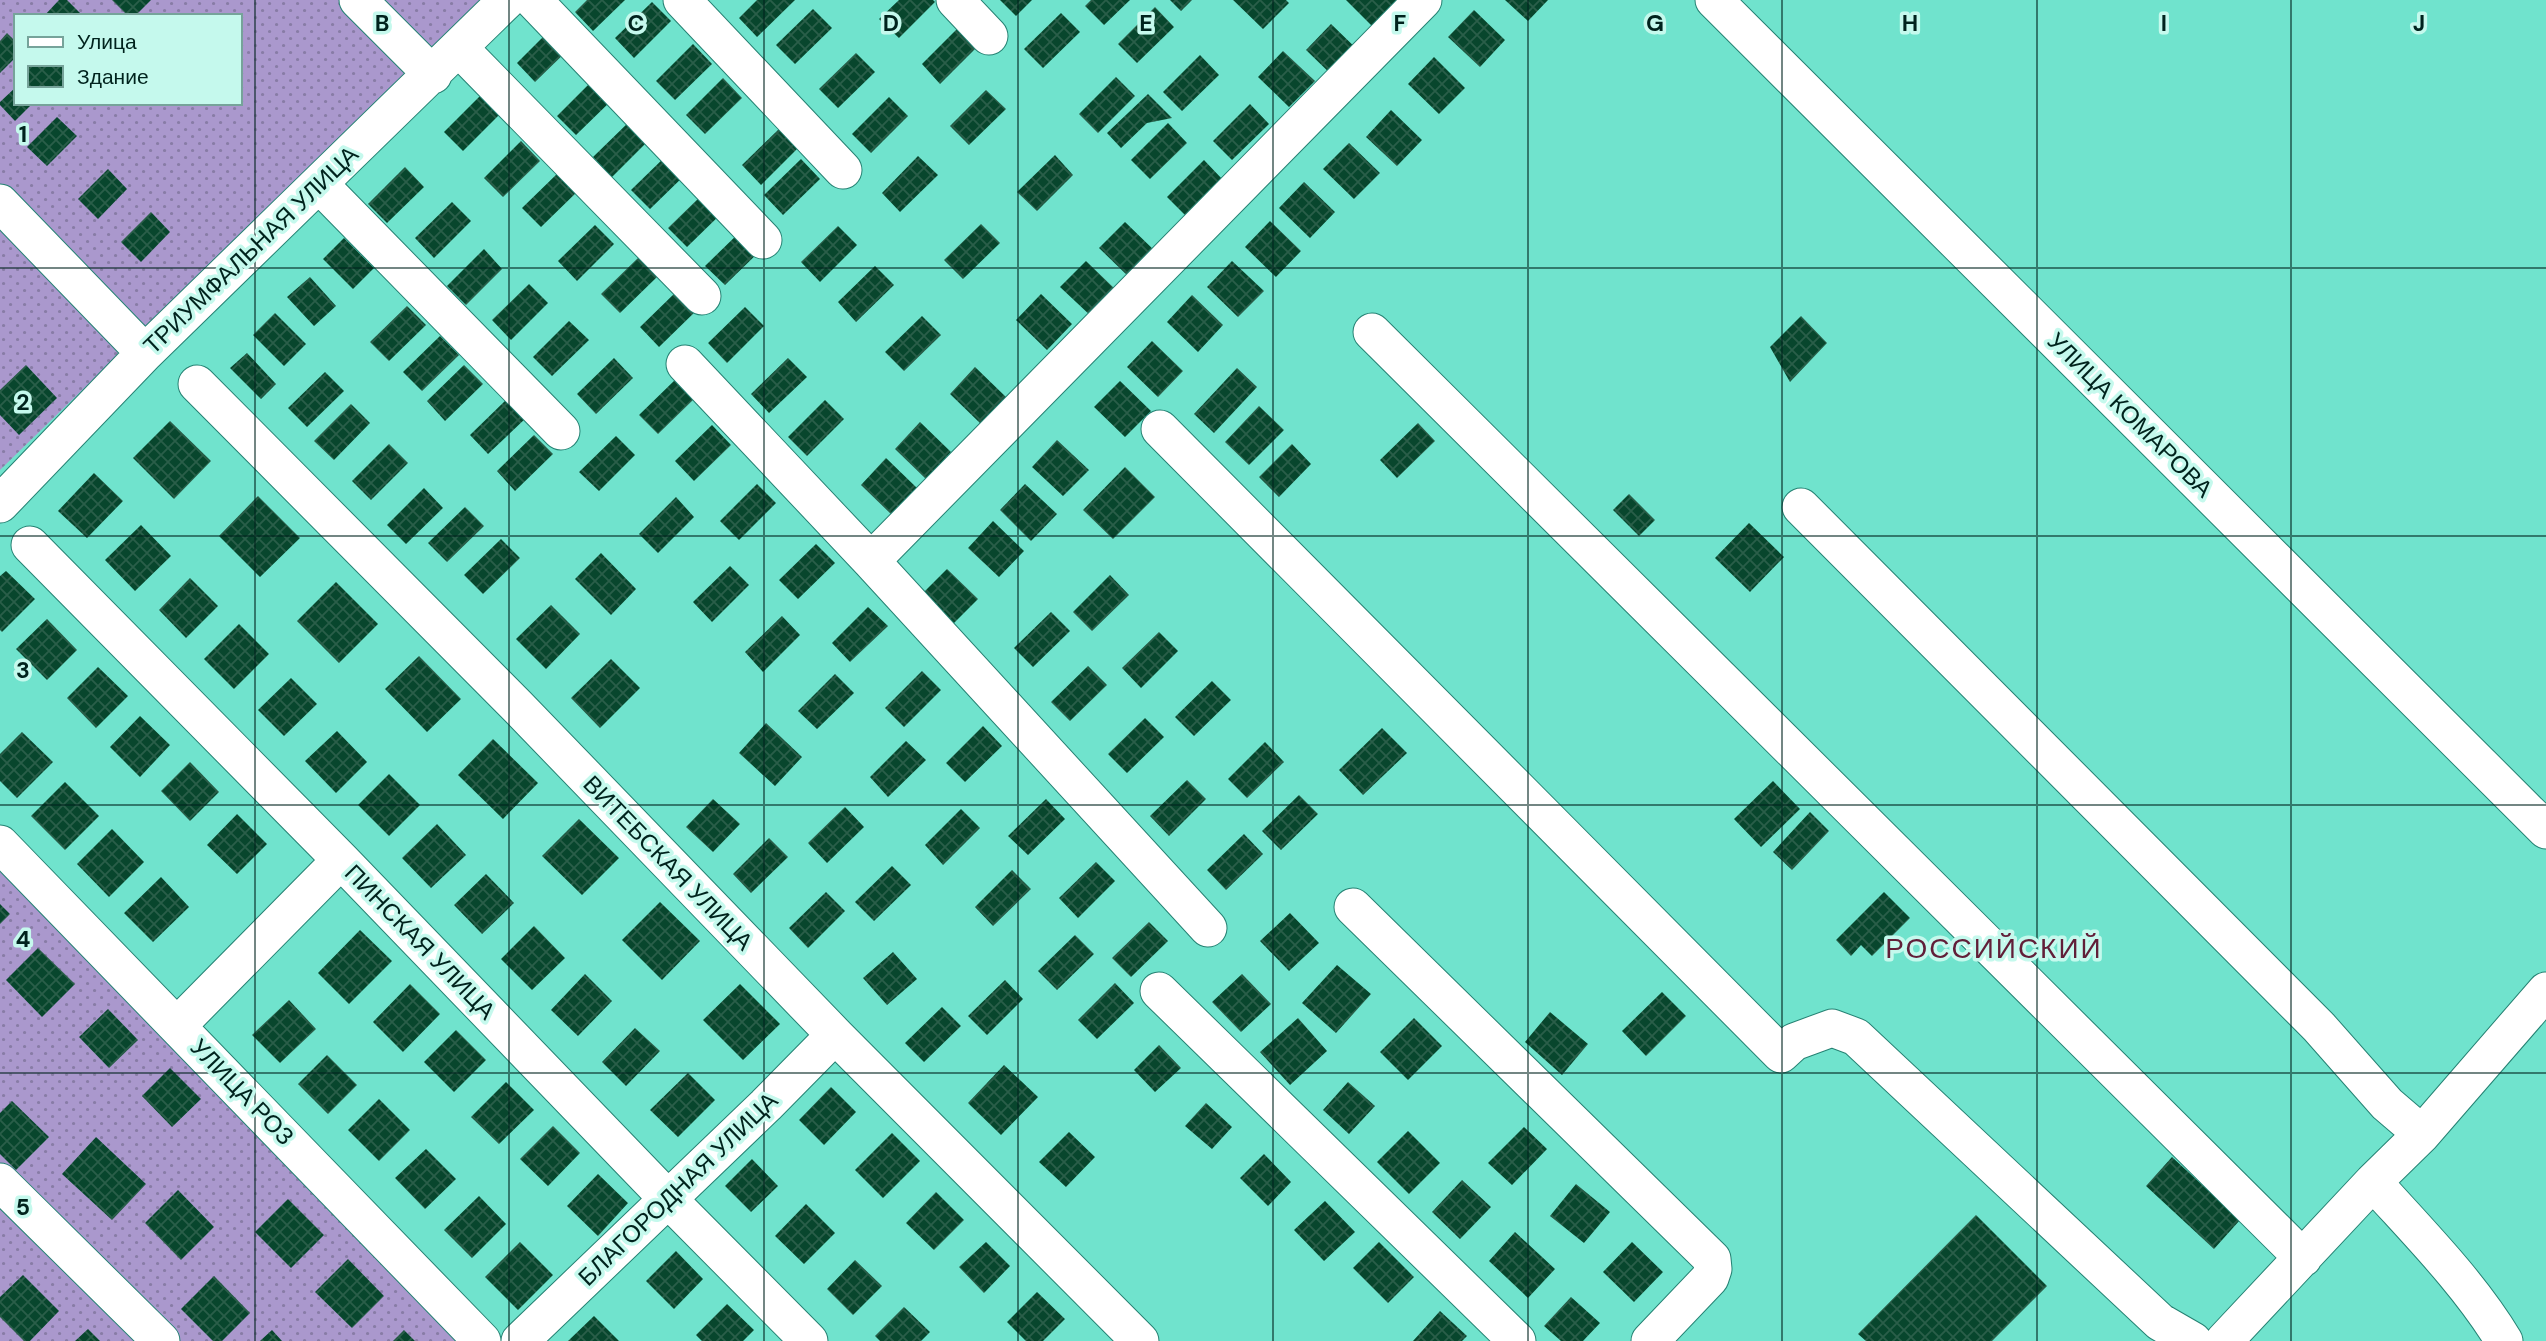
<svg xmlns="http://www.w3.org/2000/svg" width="2546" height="1341" viewBox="0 0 2546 1341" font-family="'DM Sans',sans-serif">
  <defs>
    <pattern id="grass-dots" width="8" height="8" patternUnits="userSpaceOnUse" patternTransform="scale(1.75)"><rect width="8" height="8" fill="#aa98cd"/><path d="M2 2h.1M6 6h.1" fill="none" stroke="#887ca6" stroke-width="1.8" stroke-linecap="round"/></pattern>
    <pattern id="building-cross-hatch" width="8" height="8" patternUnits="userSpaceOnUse" patternTransform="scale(1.75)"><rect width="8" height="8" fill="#08462d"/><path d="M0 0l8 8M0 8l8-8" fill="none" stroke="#2a5e49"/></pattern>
  </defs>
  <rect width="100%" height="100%" fill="#70e3cd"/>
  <!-- grass -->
  <path fill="url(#grass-dots)" fill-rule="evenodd" d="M0,0h480l-86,87 -394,383zM16,16h224v87h-224z
    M0,871l461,470h-461z"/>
  <!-- building -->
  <path fill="url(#building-cross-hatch)" d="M59,0h8l16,16h-39z
    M112,0h39l-16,16h-7z
    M587,0h38l-32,31 -18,-19z
    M757,0h38l-38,37 -18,-19z
    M899,0h34l2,2 -36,36 -20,-19z
    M1000,0h32l-16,16z
    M1091,0h39l-26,25 -19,-19z
    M1170,0h22l-11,11z
    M1233,0h53l3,3 -26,26z
    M1346,0h52l-23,29z
    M1505,0h43l-20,21z
    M652,2l19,19 -37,37 -19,-20z
    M1155,7l19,20 -37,36 -19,-19z
    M813,9l19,19 -37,36 -19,-19z
    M1474,10l31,30 -25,27 -32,-30z
    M1061,13l19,19 -37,36 -19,-19z
    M1331,24l31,30 -25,26 -31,-30z
    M554,26l19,19 -38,37 -18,-19z
    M958,28l19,19 -37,37 -18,-20z
    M7,33l9,9v15l-16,16v-32z
    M693,44l19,20 -37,36 -19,-19z
    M1283,51l32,30 -26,26 -31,-30z
    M856,53l19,19 -37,36 -19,-19z
    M1200,55l19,20 -37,36 -19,-19z
    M1434,57l31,31 -26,26 -31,-30z
    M1116,77l19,19 -37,37 -19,-19z
    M723,78l19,20 -37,36 -19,-19z
    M594,79l19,20 -37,36 -19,-19z
    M16,87v16h17l-18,18 -15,-16v-3z
    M986,90l20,19 -37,36 -19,-19z
    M1148,94l24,24 -25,5 -26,25 -14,-15z
    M481,95l19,19 -37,37 -19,-19z
    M889,97l19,19 -37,37 -19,-19z
    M1250,104l19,20 -37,36 -19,-19z
    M1391,110l31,30 -25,26 -31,-29z
    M57,117l20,19 -30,30 -20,-19z
    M630,121l18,20 -36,36 -19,-20z
    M1168,123l19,20 -37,36 -19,-19z
    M779,129l19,19 -37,37 -19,-20z
    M521,141l19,20 -37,36 -19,-19z
    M1349,143l31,30 -26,26 -31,-30z
    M668,154l19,19 -37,36 -19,-19z
    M1055,155l18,20 -36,36 -20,-19z
    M918,156l20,19 -38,37 -18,-19z
    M801,159l19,20 -37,36 -19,-20z
    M1204,160l19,20 -37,36 -19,-19z
    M405,167l19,20 -37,36 -19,-19z
    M108,169l19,20 -29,30 -20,-20z
    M559,172l19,19 -37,36 -19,-19z
    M1304,182l31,30 -25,26 -31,-30z
    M705,192l19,19 -37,36 -19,-19z
    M452,202l19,19 -37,37 -19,-20z
    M151,212l19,20 -29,30 -20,-20z
    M1270,221l31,30 -25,26 -31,-30z
    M1125,222l31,30 -26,26 -31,-30z
    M981,224l19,19 -37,36 -19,-19z
    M595,225l19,19 -37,37 -19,-20z
    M838,226l19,19 -37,37 -19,-20z
    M743,229l19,20 -37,36 -20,-19z
    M344,238l30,30 -21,21 -30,-30z
    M484,249l18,20 -36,36 -19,-19z
    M638,258l19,19 -37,36 -19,-19z
    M1086,261l31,30 -25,26 -32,-30z
    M1232,261l32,30 -26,26 -31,-30z
    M875,266l19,19 -38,37 -18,-20z
    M310,277l26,29 -22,20 -27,-29z
    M529,284l19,19 -37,37 -19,-20z
    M677,291l19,20 -37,36 -19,-20z
    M1041,294l31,30 -25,26 -31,-30z
    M1192,295l31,30 -25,27 -31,-30z
    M407,306l19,19 -37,36 -19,-19z
    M745,307l19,19 -37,37 -19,-20z
    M275,313l31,31 -22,22 -31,-31z
    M922,316l19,19 -37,36 -19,-19z
    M1801,316l26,27 -37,39 -20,-35z
    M569,321l20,19 -37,36 -19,-19z
    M440,336l19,19 -37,36 -19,-19z
    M1152,341l31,30 -25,26 -31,-30z
    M247,353l29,31 -15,15 -31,-31z
    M614,358l19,20 -37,36 -19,-20z
    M788,358l19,19 -38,36 -18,-19z
    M26,365l31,33 -38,37 -19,-20v-25z
    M464,365l19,19 -38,37 -18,-20z
    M975,367l31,30 -25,27 -31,-30z
    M1237,368l20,19 -43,46 -20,-19z
    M325,372l19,19 -37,36 -19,-19z
    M676,379l19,19 -37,36 -19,-19z
    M1120,381l31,30 -26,26 -31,-30z
    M507,399l19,19 -38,36 -18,-19z
    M825,400l19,19 -37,37 -19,-19z
    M351,404l19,19 -36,37 -20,-19z
    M1259,406l25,24 -35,35 -24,-23z
    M170,421l41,40 -37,38 -41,-41z
    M920,422l31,30 -25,27 -31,-30z
    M1418,423l17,18 -38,37 -17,-18z
    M712,425l19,20 -37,36 -19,-20z
    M534,435l19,19 -38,37 -18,-20z
    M616,436l19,19 -36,36 -20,-19z
    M1057,440l32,30 -26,26 -31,-29z
    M389,444l19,19 -37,37 -19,-19z
    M1292,444l19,20 -32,33 -20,-20z
    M886,458l31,30 -25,27 -31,-30z
    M1125,467l30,30 -42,42 -30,-29z
    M94,473l29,28 -36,37 -29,-27z
    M757,484l19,19 -37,37 -19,-19z
    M1025,484l32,30 -26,27 -31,-31z
    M424,488l19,20 -37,36 -19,-19z
    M1629,494l26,26 -16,16 -26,-26z
    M258,496l42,42 -40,39 -41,-41z
    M676,497l18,20 -36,36 -19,-19z
    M465,507l19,19 -37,36 -19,-19z
    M993,521l31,30 -25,26 -31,-29z
    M1749,523l35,34 -34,35 -35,-34z
    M141,525l30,31 -36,35 -30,-31z
    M501,539l19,19 -37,36 -19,-19z
    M816,544l19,19 -37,36 -19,-19z
    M601,553l35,36 -25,26 -36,-36z
    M730,566l19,19 -37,37 -19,-20z
    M947,569l31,30 -26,26 -31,-30z
    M6,571l29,28 -33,33 -2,-2v-54z
    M1110,575l19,20 -37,36 -19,-19z
    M190,578l28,28 -32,32 -27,-28z
    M336,582l42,42 -39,39 -42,-42z
    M551,605l29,29 -34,35 -30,-30z
    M868,607l20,19 -38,36 -18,-19z
    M1051,612l19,19 -37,36 -19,-19z
    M782,616l18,19 -37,37 -18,-20z
    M47,619l30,31 -30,30 -31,-31z
    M239,624l30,30 -35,35 -30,-30z
    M1159,632l19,19 -37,37 -19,-20z
    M419,656l42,43 -34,33 -42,-43z
    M611,659l29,29 -40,40 -29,-30z
    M1088,666l19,19 -37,36 -19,-19z
    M98,667l30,29 -32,32 -29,-30z
    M922,671l19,19 -37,37 -19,-19z
    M835,674l19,19 -37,36 -19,-18z
    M291,678l26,26 -33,32 -26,-26z
    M1212,681l19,19 -37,36 -19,-19z
    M140,716l30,29 -30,32 -30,-30z
    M1145,718l19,19 -37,36 -19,-19z
    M766,723l36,34 -27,29 -36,-33z
    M983,726l19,20 -37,36 -19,-19z
    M1382,728l25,25 -44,42 -24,-25z
    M337,731l30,31 -31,31 -31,-32z
    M22,732l31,30 -36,36 -17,-17v-27z
    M493,739l45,44 -35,36 -45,-44z
    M906,741l20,19 -38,37 -18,-20z
    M1265,742l19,20 -37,36 -19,-19z
    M190,762l29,30 -29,29 -29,-30z
    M389,774l31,31 -31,31 -31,-31z
    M1187,780l19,19 -37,37 -19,-20z
    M1773,781l27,28 -39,38 -27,-28z
    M65,782l34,34 -34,34 -34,-34z
    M1299,795l19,19 -37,36 -19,-19z
    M713,799l27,25 -27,28 -27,-25z
    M1046,799l19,20 -37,36 -20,-19z
    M845,807l19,20 -37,36 -19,-20z
    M961,809l19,19 -37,37 -18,-20z
    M1810,812l19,19 -37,39 -19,-18z
    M237,814l30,30 -30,30 -30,-29z
    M579,819l40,39 -37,37 -40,-39z
    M437,824l29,31 -35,33 -29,-30z
    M112,829l32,33 -35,35 -32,-33z
    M1244,834l19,20 -37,36 -19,-20z
    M769,838l19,19 -37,36 -18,-19z
    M1096,862l19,19 -37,37 -19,-20z
    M892,866l19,19 -37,36 -19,-19z
    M1012,870l19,19 -38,37 -18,-19z
    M486,874l28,29 -32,31 -28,-29z
    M161,877l28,30 -36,35 -29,-29z
    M826,892l19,19 -37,37 -19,-20z
    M1884,892l26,26 -38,38 -11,-11 -10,11 -15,-16z
    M660,902l40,39 -38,39 -40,-40z
    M0,904l10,10 -10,10z
    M1290,913l29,30 -30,28 -29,-30z
    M1149,922l19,19 -37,36 -19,-19z
    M534,926l31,32 -33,32 -31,-31z
    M360,930l32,31 -43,43 -31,-31z
    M1075,935l19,19 -37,36 -19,-19z
    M38,948l37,36 -33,33 -36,-37z
    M893,952l24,27 -30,26 -24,-27z
    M1337,965l34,29 -35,39 -34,-30z
    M585,974l27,27 -34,35 -27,-26z
    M1242,974l29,30 -30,28 -29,-30z
    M1005,980l18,19 -36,36 -19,-19z
    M1115,983l19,20 -37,36 -19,-19z
    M410,984l30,30 -37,38 -30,-30z
    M740,984l40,40 -37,36 -40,-40z
    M1662,992l24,24 -40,40 -24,-25z
    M289,1000l27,29 -36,34 -28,-28z
    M942,1007l19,19 -37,36 -19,-19z
    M108,1009l30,31 -29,28 -30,-31z
    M1550,1012l38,32 -26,31 -37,-33z
    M1298,1018l29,33 -37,34 -30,-33z
    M1414,1018l28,28 -34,34 -28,-28z
    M635,1028l25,23 -34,35 -24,-24z
    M456,1030l30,30 -32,32 -30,-30z
    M1159,1045l22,23 -26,24 -21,-22z
    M327,1055l30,30 -29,29 -30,-30z
    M1004,1065l34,32 -37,38 -33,-32z
    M170,1068l31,31 -29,28 -30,-31z
    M688,1073l27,27 -37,37 -28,-27z
    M506,1082l28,28 -35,34 -28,-27z
    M1348,1082l27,24 -26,28 -26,-24z
    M831,1087l25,25 -32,33 -25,-25z
    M379,1099l31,31 -31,31 -31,-31z
    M12,1101l37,36 -33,33 -16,-16v-41z
    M1206,1103l26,24 -20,22 -27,-23z
    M553,1126l27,27 -32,33 -28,-27z
    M1524,1127l23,22 -35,36 -24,-22z
    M1408,1131l32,32 -31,31 -32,-32z
    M1069,1132l26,25 -29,30 -27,-25z
    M892,1133l28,28 -37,37 -28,-28z
    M96,1137l50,47 -34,36 -50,-46z
    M426,1149l30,30 -31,30 -30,-31z
    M1264,1154l27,28 -23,24 -28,-28z
    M2172,1157l68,63 -26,29 -68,-63z
    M752,1159l26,27 -27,26 -26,-26z
    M598,1174l30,29 -30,33 -31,-30z
    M1462,1180l29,27 -31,32 -28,-27z
    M1576,1184l34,28 -26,31 -34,-27z
    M178,1190l36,37 -33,33 -36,-37z
    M936,1192l28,28 -30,30 -28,-27z
    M479,1196l27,28 -34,34 -28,-28z
    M288,1199l36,36 -33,33 -36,-36z
    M1325,1201l30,31 -31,29 -30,-31z
    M806,1204l29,29 -31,31 -29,-28z
    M1976,1215l71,71 -55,55h-126l-8,-7z
    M1515,1232l40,37 -27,29 -39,-37z
    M520,1242l33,33 -35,35 -33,-33z
    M986,1242l24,24 -26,27 -25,-26z
    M1379,1242l35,35 -26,26 -35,-35z
    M1632,1242l31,30 -29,30 -31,-30z
    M676,1251l27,28 -29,30 -28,-28z
    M348,1259l36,37 -32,32 -37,-36z
    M855,1260l27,26 -29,29 -26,-26z
    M23,1275l36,36 -29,30h-6l-24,-24v-20z
    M214,1276l36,37 -28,28h-9l-32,-32z
    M1037,1292l28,27 -22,22h-17l-19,-19z
    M1571,1297l29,26 -17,18h-22l-17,-15z
    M727,1304l27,26 -11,11h-41l-6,-6z
    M904,1307l26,25 -9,9h-41l-5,-5z
    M1440,1311l27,25 -5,5h-49z
    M594,1316l25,25h-51z
    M88,1329l12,12h-25z
    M272,1330l10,11h-22z
    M404,1330l11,11h-22z"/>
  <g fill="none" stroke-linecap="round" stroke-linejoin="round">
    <defs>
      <path id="minor" d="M358,0l75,75
        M533,0l230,240
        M682,0l161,170
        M955,0l34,36
        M1714,0l832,830
        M459,48l243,248
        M319,184l242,247
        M0,203l145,150
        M1372,332l931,926
        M685,364l186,197 337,367
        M197,384l320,322 318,329 305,306
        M1160,429l621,625 13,-12 38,-14 24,9 304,285 33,19
        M0,504l145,-151 362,-353
        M1801,507l518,520 68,77 35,30
        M30,545l311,315 327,339 141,142
        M871,561l552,-561
        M0,844l482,497
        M1353,907l359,352 1,10 -3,9 -60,63
        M1159,991l358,350
        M178,1025l163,-165
        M0,1182l161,159
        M2373,1182c45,50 96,101 131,159
        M520,1341l246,-236 69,-70
        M2224,1341l149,-159 49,-48 124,-143"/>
    </defs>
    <!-- minor casing -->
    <use href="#minor" stroke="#258273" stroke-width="39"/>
    <!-- minor -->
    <use href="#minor" stroke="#fff" stroke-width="37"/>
  </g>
  <!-- grid -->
  <path fill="none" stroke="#00231d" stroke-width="2" stroke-opacity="0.55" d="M255,0v1341M509,0v1341M764,0v1341M1018,0v1341M1273,0v1341M1528,0v1341M1782,0v1341M2037,0v1341M2291,0v1341M0,268h2546M0,536h2546M0,805h2546M0,1073h2546"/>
  <g text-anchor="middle" stroke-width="7" stroke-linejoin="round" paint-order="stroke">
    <!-- street labels -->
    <g font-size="24" fill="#00231d" stroke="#c5f9ed">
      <text transform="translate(251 250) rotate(-44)" y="8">ТРИУМФАЛЬНАЯ УЛИЦА</text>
      <text transform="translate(2130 415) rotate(45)" y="8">УЛИЦА КОМАРОВА</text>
      <text transform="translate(668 863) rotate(46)" y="8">ВИТЕБСКАЯ УЛИЦА</text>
      <text transform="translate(420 942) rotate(46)" y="8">ПИНСКАЯ УЛИЦА</text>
      <text transform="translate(242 1092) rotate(46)" y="8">УЛИЦА РОЗ</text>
      <text transform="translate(678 1189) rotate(-44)" y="8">БЛАГОРОДНАЯ УЛИЦА</text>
    </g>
    <!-- quarter labels -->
    <g font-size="28" letter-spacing="2" fill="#611e38" stroke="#c5f9ed">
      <text x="1994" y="958">РОССИЙСКИЙ</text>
    </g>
  </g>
  <g font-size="23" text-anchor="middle" font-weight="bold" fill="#00231d" stroke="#c5f9ed" stroke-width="7" stroke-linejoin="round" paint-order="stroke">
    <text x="382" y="31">B</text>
    <text x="636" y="31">C</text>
    <text x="891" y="31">D</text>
    <text x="1146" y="31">E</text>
    <text x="1400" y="31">F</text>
    <text x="1655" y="31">G</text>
    <text x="1910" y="31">H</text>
    <text x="2164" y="31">I</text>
    <text x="2419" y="31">J</text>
    <text x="23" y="142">1</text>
    <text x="23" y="410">2</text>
    <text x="23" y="678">3</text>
    <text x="23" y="947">4</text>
    <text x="23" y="1215">5</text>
  </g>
  <!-- legend -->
  <rect x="14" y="14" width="228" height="91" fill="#c5f9ed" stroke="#76a39a" stroke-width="2"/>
  <rect x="28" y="37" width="35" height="10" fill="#ffffff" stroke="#76a39a" stroke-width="2"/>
  <text x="77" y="49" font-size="21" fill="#00231d">Улица</text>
  <rect x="28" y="66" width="35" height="21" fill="url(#building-cross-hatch)" stroke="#76a39a" stroke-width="2"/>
  <text x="77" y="84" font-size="21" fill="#00231d">Здание</text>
</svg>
